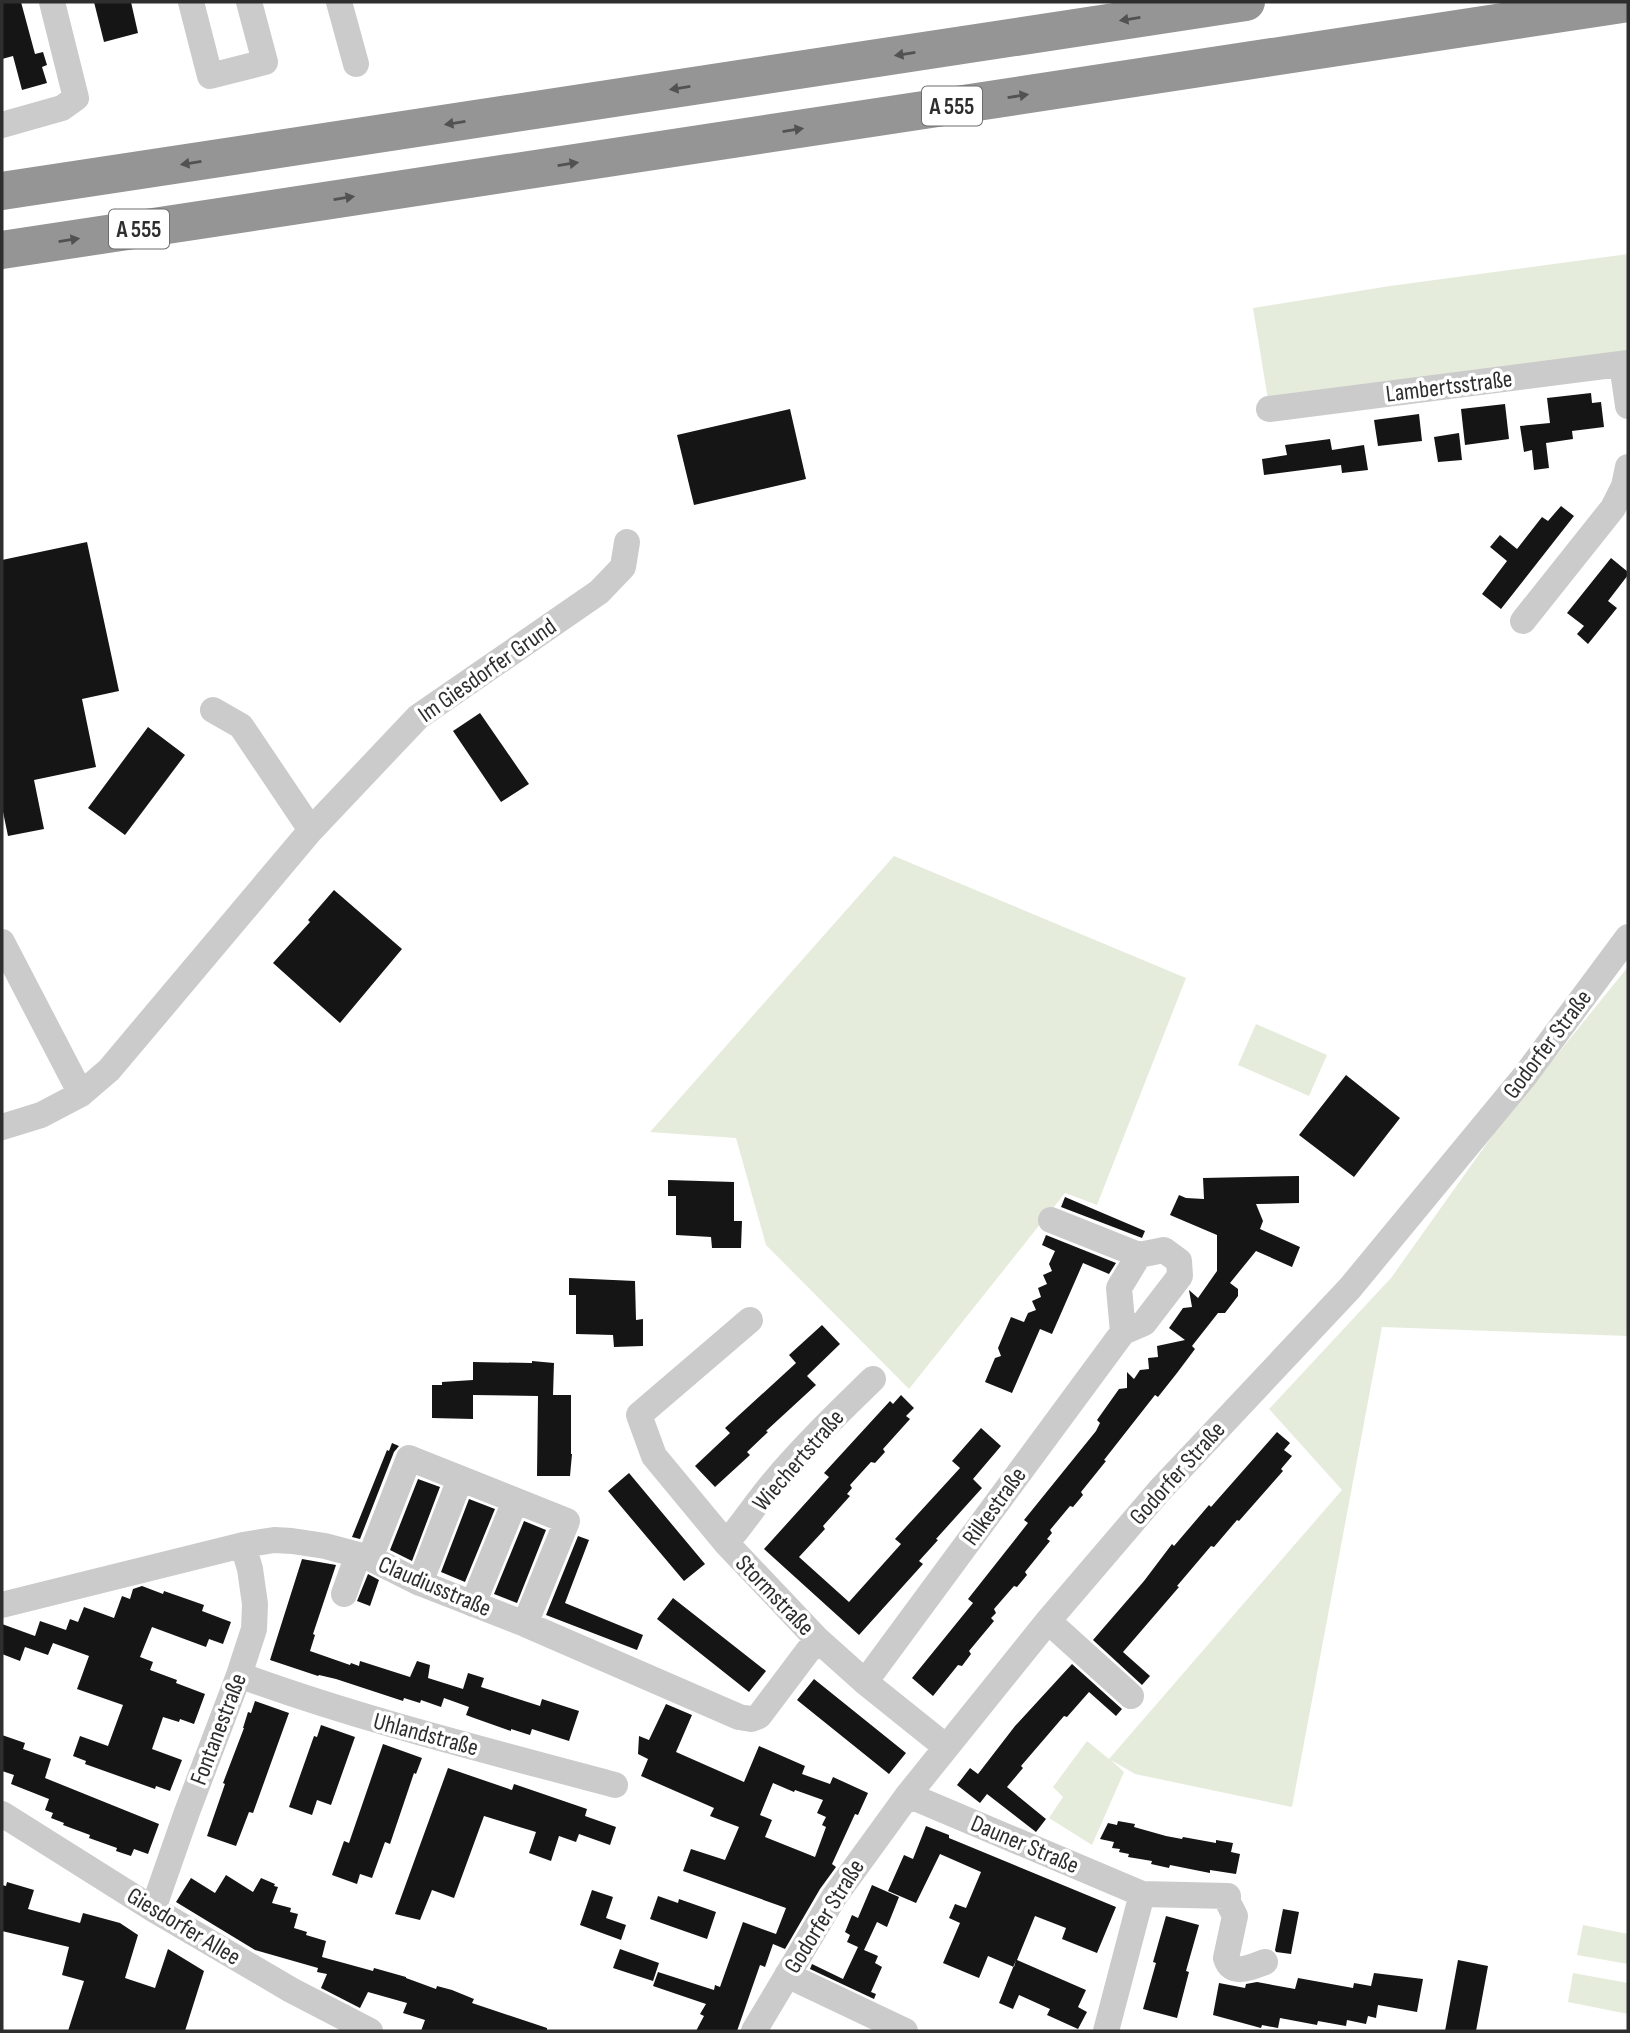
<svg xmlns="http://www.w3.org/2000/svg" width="1630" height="2033" viewBox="0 0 1630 2033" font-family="'Sofia Sans Condensed',sans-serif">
  <rect width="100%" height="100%" fill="#fff"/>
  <!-- green -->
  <path fill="#e6ecdc" d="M1628,254v99l-360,47 -15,-92 137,-22z
    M894,856l292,122 -89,227 -32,-12 -156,196 -143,-144 -30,-107 -86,-6z
    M1627,968l1,1v367l-246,-9 -90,480 -157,-33 -24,-14 13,12 -32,73 -43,-27 14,-21 -10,-10 34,-46 22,18 233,-269 -73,-81 122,-131 106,-149z
    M1256,1024l71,31 -18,41 -71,-31z
    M1583,1925l45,9v30l-51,-9z
    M1573,1973l55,10v31l-60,-12z"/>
  <!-- building -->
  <path fill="#151515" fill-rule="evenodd" d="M2,2h19l14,52 8,-2 4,13 -5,2 5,16 -25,7 -9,-34 -11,3z
    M94,2h37l7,31 -34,9z
    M1591,393l1,10 9,-1 3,25 -32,4 1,8 -27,4 3,25 -15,2 -2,-20 -8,2 -4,-26 30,-3 -3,-25z
    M1505,404l4,35 -44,6 -4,-36z
    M790,409l16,70 -112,26 -17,-70z
    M1419,414l3,27 -44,5 -4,-26z
    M1459,433l3,27 -24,2 -4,-25z
    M1330,439l2,11 32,-5 4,25 -26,3 -1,-8 -77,10 -2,-16 25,-4 -2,-10z
    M1561,506l13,10 -73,93 -19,-15 25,-33 -17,-14 10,-12 17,14 25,-32 6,4z
    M87,542l32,149 -37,8 14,68 -62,13 10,49 -36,7 -6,-29v-247z
    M1611,558l17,14v3l-20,26 9,7 -29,36 -11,-10 7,-8 -17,-13z
    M480,713l49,71 -28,18 -48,-71z
    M148,727l37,28 -60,80 -37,-27z
    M334,890l68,59 -62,74 -67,-60 37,-41 -2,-2z
    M1346,1075l54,43 -46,59 -55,-42z
    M1299,1176v27l-43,1 7,17 -3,8 40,18 -8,20 -36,-16 -26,32 8,6v7l-13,17h-7l-26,33 3,3 -18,24 -19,24 -3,-2 -51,65 2,1 -25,31 2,3 -10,12 -3,-1 -20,24 2,3 -5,6 3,2 -25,31 2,3 -10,12 -3,-1 -20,23 2,4 -5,5 3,3 -25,30 2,3 -9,12 -4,-1 -25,31 -21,-18 61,-75 -5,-4 60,-76 -4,-3 72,-89 4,-8 -3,-3 22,-31 8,-1v-16l7,7 6,-9 9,-1 -1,-11 10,-1 -1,-11 28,-6 -16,-12 14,-20 9,-1 -3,-17 9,8 19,-27v-36l-47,-20 9,-20 7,3 18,1 -1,-21z
    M668,1180l66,2v39h8l-1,27h-29l-1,-11 -35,-2v-39h-8z
    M1065,1197l80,34 -3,7 -81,-31z
    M1046,1235l70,28 -7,11 -26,-11 -31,71 -12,-5 -28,64 -27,-11 10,-24 6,-2 -3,-8 13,-31 13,5 4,-9 8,-3 -4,-9 9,-4 -3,-9 9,-4 -4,-9 9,-4 -3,-7 6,-13 -13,-6z
    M569,1278l66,3 1,39 7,-1v27l-29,1 -1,-12 -37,-1v-39h-7z
    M822,1325l18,19 -33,32 9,9 -50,46 2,1 -21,20 3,3 -35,32 -20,-21 35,-33 -5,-5 71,-65 -7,-8z
    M532,1361l22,2 -1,32h18v59h1l-2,22h-33l1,-80 -65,-1v24l-41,-1v-33h10v-3l31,-2v-18l59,1z
    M901,1395l13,13 -8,8 4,3 -27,30 2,3 -10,11 -4,-1 -21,23 2,3 -5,6 3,2 -27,30 2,3 -26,28 50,45 52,-58 -6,-5 65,-71 -8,-7 29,-33 20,18 -28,33 9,9 -46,51 2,1 -19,21 4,3 -64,71 -95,-86 65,-72 -5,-4 66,-72 3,3z
    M1277,1432l13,11 -6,7 8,6 -11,13 2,2 -44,50 -2,-1 -23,27 -3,-1 -34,40 2,1 -56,65 27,24 -8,9 -49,-45 51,-59 28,-37 2,2 35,-41 2,2z
    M392,1443l7,3 -5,6 -34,87 -8,-2 35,-87 2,1z
    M629,1473l76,91 -21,17 -76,-90z
    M418,1479l22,8 -28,74 -22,-11z
    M469,1499l26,10 -30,73 -24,-10z
    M524,1521l22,9 -29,73 -23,-9z
    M578,1536l11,4 -24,63 78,32 -6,15 -91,-35z
    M302,1559l34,6 -23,69 2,1 -5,16 40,14 1,-2 8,3 1,-5 50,16 7,-16 13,4 -2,13 35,11 5,-16 16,5 -3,9 59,19 2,-7 37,12 -10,30 -37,-12 -2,6 -19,-6v2l-37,-13 -8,-3 3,-8 -25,-9 -3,9 -20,-7 -1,3 -16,-5 -1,3 -67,-22 -17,-4 -1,1 -48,-16z
    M368,1574l11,6 -9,26 -13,-5z
    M142,1586l21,8 1,-3 40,14 -2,6 29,11 -8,22 -14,-5 -3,8 -54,-20 -12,30 13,5 -3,8 27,10 -1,3 29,11 -11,30 -14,-5 -1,3 -16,-5 -11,32 30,11 -12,31 -14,-5 -1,3 -70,-25 1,-3 -13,-5 7,-20 28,10 15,-41 -46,-16 12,-33 -36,-13 -5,12 -23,-8 -5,14 -18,-7v-30l33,12 5,-15 26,9 4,-11 8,3 6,-15 30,11 8,-22 8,3 3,-10z
    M673,1598l93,73 -17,21 -92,-73z
    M1072,1664l50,45 -6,7 -27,-24 -22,25 -3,-1 -43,50 2,2 -16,19 39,32 -10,13 -49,-38 -7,9 -23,-18 13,-17 8,6 37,-48z
    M814,1679l92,74 -17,21 -92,-74z
    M255,1701l34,12 -36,100 -4,-1 -13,34 -29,-10 18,-52 -2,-1 21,-55h-1l5,-16 3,1z
    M666,1704l26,11 -16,37 68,30 15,-36 46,20 -3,8 28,10 3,-7 35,16 -10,22 -3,-1 -23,50 4,3 -16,22 -35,60 -12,-5 -8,23 -5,-2 -23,66h-41l8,-15 -4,-2 6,-10 -53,-18 5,-14 56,18 1,-5 5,2 23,-65 33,12 10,-26 -103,-37 8,-22 34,11 14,-33 -29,-11 4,-8 -73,-32 7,-17 -10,-5 1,-18 10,4zM773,1783l21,9 1,-2 28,10 -6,13 9,4 -4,8 4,2 -11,30 -50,-20 7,-17 -12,-5z
    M321,1725l34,12 -24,68 -14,-5 -5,15 -23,-8 25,-71 3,1z
    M2,1735l23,8 -2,6 28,10 -6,19 114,46 -11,30 -14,-5 -3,7 -15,-5 1,-3 -28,-10 1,-3 -27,-10 1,-2 -13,-5 2,-5 -8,-3 4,-11 -38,-15 3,-9 -12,-4z
    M383,1744l39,14 -6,16 -2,-1 -24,71 -5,-2 -13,36 -12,-4 -3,10 -25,-9 12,-34 5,2z
    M448,1768l64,22 2,-6 73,25 -2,7 31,11 -6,18 -31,-11 -3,8 -17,-6 -8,25 -22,-8 7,-21 -52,-16 -30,82 -22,-8 -12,30 -25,-6z
    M1118,1821l17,3 -1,3 32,9 16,3 1,-2 33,6v-3l17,3 -2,9 9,2 -4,20 -26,-4v3l-40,-8 -1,3 -18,-4 1,-3 -24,-4 1,-3 -10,-2 1,-3 -8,-1 2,-6 -14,-3 8,-16 9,2z
    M926,1826l23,9v3l167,69 -19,46 -35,-14 4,-11 -31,-12 -18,44 69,30 -8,17 9,5 -9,17 -31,-14 3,-6 -31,-14 -6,14 -14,-6 17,-43 -2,7 -26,-11 -9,22 -36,-15 17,-40 -11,-5 6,-14 11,4 15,-36 -41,-18 -24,49 -28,-12 16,-36 9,4z
    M226,1875l27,17 8,-14 14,6 -1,2 4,1 -6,16 19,5 -1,4 8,2 -4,14 13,4 -1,3 20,6 -4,16 51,14 1,-3 32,9v1l30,11 1,-3 15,4 22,9 -2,4 75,25v3h-126l4,-11 -22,-7 4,-10 -39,-11 -8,16 -39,-20 6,-14 -10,-2 1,-4 -63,-18 -79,-48 15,-24 24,15z
    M7,1882l27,8 -6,19 52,14 3,-10 37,10 18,12 -13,43 30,10 13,-39 36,22 -19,60h-117l16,-50 -22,-6 7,-28 -67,-16v-46l4,1z
    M872,1885l27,12 -12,30 -10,-5 -13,28 14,6 -3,7 7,4 -11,25 5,2 -2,5 -64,-30 2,-5 31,15 15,-32 -11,-5 3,-7 -5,-3 7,-17 6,3z
    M592,1890l21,7 -7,21 20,7 -5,15 -41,-15z
    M658,1896l20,7 1,-4 37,13 -9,27 -57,-20z
    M1283,1909l16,3 -8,42 -15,-2 -1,-2z
    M1166,1916l33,9 -13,46 3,1 -12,46 -34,-9 13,-46 -3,-1z
    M620,1949l39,14 -6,18 -40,-13z
    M1458,1960l30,6 -12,65h-31z
    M1374,1973l49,6 -6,33 -39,-7 -2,13 -8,-2 -2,8 -19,-4 -1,6 -28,-5 -1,4 -37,-7 -2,10 -16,-3 -1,3 -48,-13 6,-32 26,5 1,-4 11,-2 38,7 3,-11 55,10 1,-5 17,3z"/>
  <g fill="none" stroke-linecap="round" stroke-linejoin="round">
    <!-- minor -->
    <path stroke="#cbcbcb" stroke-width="26" d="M191,2l19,74 55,-14 -16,-60
      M339,2l17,62
      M2,125l60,-17 14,-10 -24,-96
      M1622,364l6,42
      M1269,409l359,-46
      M1523,621l90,-113 11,-22 4,-19
      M213,710l28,16 70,104
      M2,942l79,152
      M2,1127l39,-12 40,-21 28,-24 202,-240 107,-113 181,-125 24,-25 4,-25
      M1051,1220l88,35
      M750,1320l-111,95 15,41 72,87 91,96 48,43 81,65
      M726,1543c17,-19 30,-40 46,-59 32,-38 66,-71 101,-105
      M370,1558l39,-100 158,63 -42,103
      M420,1583l40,-104
      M344,1594l14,-39
      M473,1604l42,-103
      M2,1605l241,-60 31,-5 18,1 33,5 45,12 50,25 105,41 214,93 12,2 8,-3 58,-77
      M1048,1621l83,75
      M239,1675c123,45 250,76 376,110
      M865,1682l258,-350 21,-9 36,-47 -1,-15 -15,-11 -25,5 -20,33 4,44
      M908,1795l234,99 86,2v6l7,14 -9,42c5,19 26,9 39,4
      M2,1814l151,95 138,81 79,41
      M153,1909l34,-97 52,-137 15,-46 1,-25 -5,-35 -7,-24
      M787,1975l118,56
      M754,2031l80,-134 74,-102 140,-174 112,-131 190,-202 174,-211 104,-140
      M1106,2031l36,-137"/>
    <!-- highway -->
    <path stroke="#959595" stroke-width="38" d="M2,191l1244,-189
      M2,250l1626,-247"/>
  </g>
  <!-- one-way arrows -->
  <defs><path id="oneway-solid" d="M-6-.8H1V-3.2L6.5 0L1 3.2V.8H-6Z" transform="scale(1.75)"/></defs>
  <g fill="#525252">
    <use href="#oneway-solid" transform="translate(1130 19) rotate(171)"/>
    <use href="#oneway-solid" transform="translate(905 54) rotate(171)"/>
    <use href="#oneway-solid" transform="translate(680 88) rotate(171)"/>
    <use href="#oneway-solid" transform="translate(1018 96) rotate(-9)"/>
    <use href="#oneway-solid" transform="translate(455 123) rotate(171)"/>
    <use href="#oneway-solid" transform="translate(793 130) rotate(-9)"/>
    <use href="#oneway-solid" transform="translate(191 163) rotate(171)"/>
    <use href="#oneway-solid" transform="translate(568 164) rotate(-9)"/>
    <use href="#oneway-solid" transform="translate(344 198) rotate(-9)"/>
    <use href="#oneway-solid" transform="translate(69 240) rotate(-9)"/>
  </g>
  <g text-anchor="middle" stroke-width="7" stroke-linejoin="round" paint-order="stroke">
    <!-- shield labels -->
    <g fill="#fff" stroke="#6d6d6d" stroke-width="2">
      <rect x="922" y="86.5" width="60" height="39" rx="5"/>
      <rect x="109" y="209.5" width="60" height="39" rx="5"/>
    </g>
    <g font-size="23" font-weight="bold" fill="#2e2e2e">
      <text x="952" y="114">A 555</text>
      <text x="139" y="237">A 555</text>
    </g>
    <!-- street labels -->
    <g font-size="24" fill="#2e2e2e" stroke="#fff">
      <text transform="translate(1449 386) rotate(-7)" y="8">Lambertsstraße</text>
      <text transform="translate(487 670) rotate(-35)" y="8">Im Giesdorfer Grund</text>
      <text transform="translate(1547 1044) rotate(-53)" y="8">Godorfer Straße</text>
      <text transform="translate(798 1460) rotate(-49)" y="8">Wiechertstraße</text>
      <text transform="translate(1177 1473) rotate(-48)" y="8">Godorfer Straße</text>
      <text transform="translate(994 1506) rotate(-54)" y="8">Rilkestraße</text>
      <text transform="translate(435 1586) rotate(23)" y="8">Claudiusstraße</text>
      <text transform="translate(775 1595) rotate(46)" y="8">Stormstraße</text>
      <text transform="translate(218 1729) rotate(-69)" y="8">Fontanestraße</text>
      <text transform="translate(426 1734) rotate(15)" y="8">Uhlandstraße</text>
      <text transform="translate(1025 1844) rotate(23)" y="8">Dauner Straße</text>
      <text transform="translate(824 1916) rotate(-58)" y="8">Godorfer Straße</text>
      <text transform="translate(184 1926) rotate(31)" y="8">Giesdorfer Allee</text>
    </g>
  </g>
  <!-- border -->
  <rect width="1630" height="2033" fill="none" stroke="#2e2e2e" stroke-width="7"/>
</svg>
